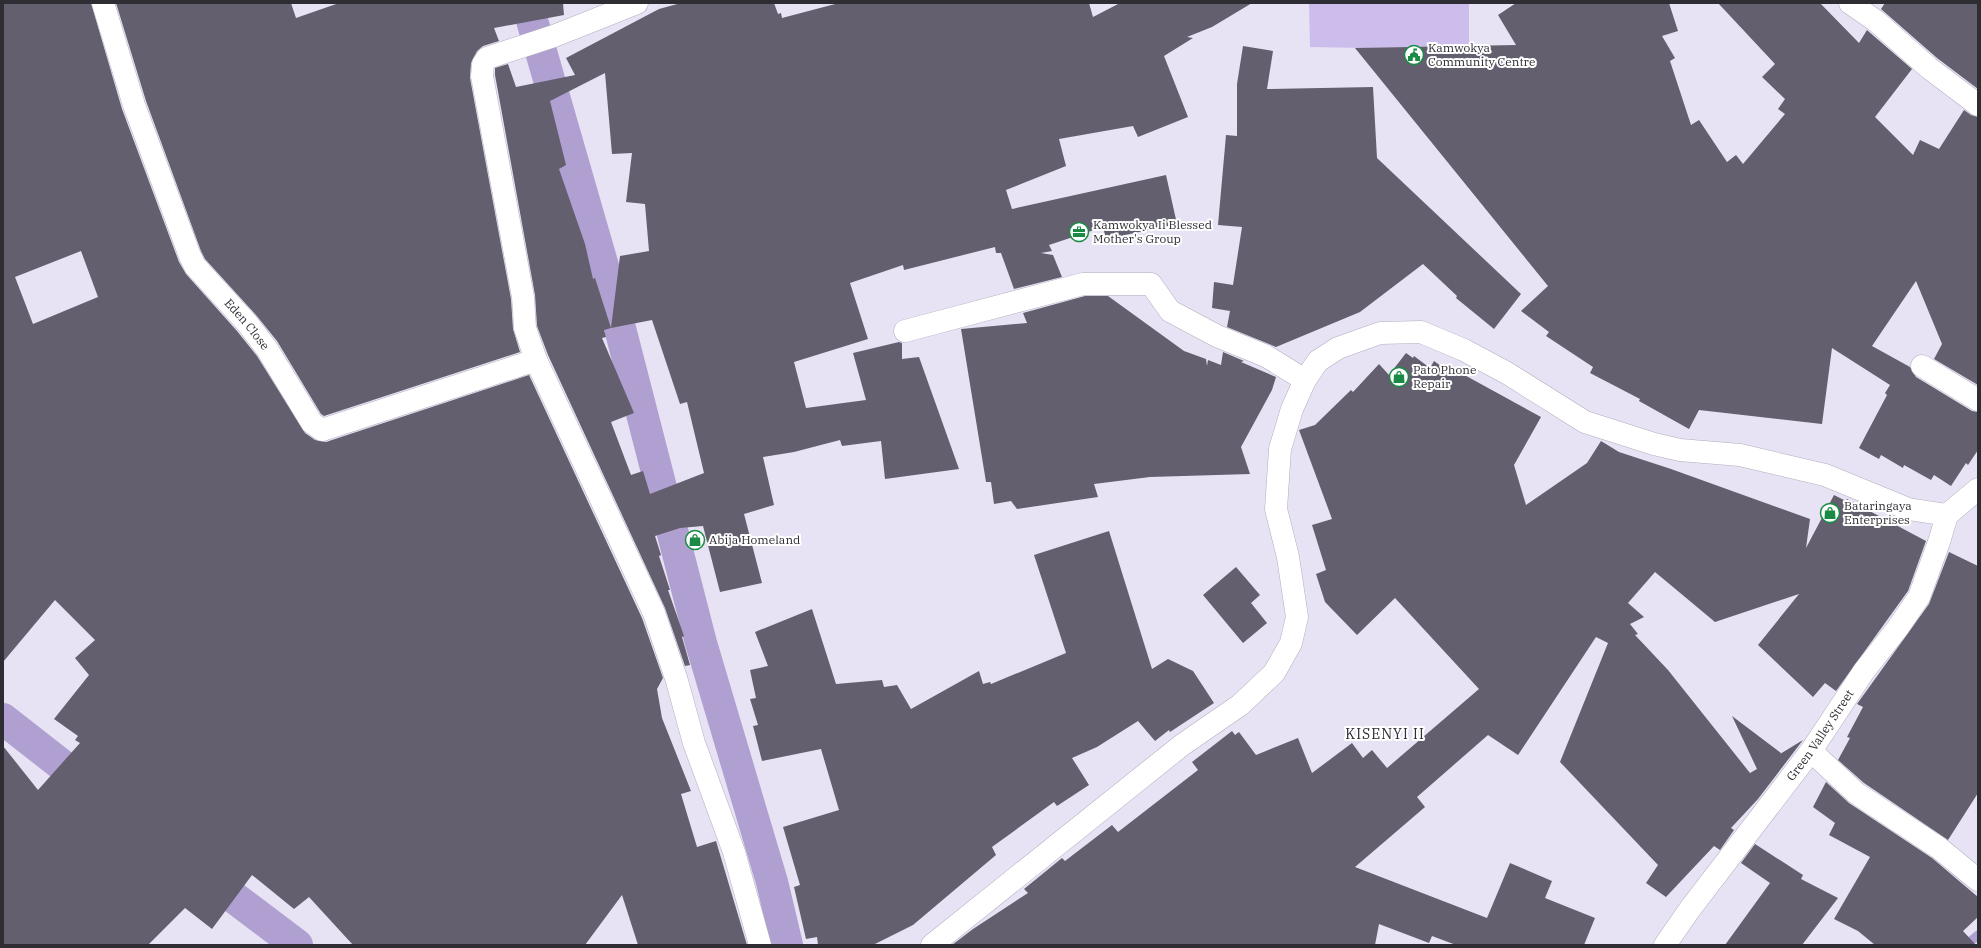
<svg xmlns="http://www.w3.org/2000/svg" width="1981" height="948" viewBox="0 0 1981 948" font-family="'IBM Plex Serif',serif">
  <rect width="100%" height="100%" fill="#e8e3f4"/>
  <!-- garden -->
  <path fill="#cdbded" d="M1309,3h160v43l-106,2 -53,-1z"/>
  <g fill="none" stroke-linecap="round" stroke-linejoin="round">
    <!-- stream -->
    <path stroke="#b09fd1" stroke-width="9" d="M1966,945l12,-10"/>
    <!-- canal -->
    <path stroke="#b09fd1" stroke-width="32" d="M527,3l86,298 88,342 71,239 15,63
      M3,719l92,72
      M200,872l97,73"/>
  </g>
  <!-- building -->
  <path fill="#635f6e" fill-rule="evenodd" d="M3,3h88l31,106 57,153 7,12 51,57 20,25 48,77 10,7 11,2 203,-67 113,243 21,60 -6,11 5,29 29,73 -10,3 16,53 19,-6 31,104h-109l-16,-50 -37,50h-232l-44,-48 -15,12 -42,-34 -40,54 -27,-21 -37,37h-145v-199l35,44 42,-47 -5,-3 3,-4 -24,-17 35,-44 -14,-17 20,-18 -40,-40 -52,62zM81,251l17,46 -65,27 -18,-47z
    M116,3h175l5,15 43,-15h224l1,12 -70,13 5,13 -16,5 -6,5 -6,12 -1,15 41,221 2,30 7,23 -196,64 -3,-2 -44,-73 -21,-26 -51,-56 -4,-8 -55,-150z
    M681,3h93l4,11 3,-1 1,5 57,-15h250l4,14 27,-14h132l-40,24 -25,10 6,1 -29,18 24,61 -50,20 -5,-11 -74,13 7,27 -60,24 6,19 154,-34 11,49 -71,15 -3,-12 -54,18 3,6 -11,2 12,2 9,22 -48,12 -13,-36h-5l-1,-6 -91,23 -1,-5 -53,18 18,56 -74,23 12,46 60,-8 -13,-47 46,-11 3,1v16l17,-2 40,112 -74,10 -4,-38 -39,5 -2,-6 -46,12 -31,5 11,48 -30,9 18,69 -42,9 -17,-66 -23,2 -25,8 6,19 -2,1 11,34h-2l16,46 -2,1 8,28 -5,1 -20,-58 -117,-253 -11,-29 -2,-31 -40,-220v-7l13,-4 8,23 59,-12 -9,-17 93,-49zM605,73l7,81 20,-1 -6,49 19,2 4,47 -29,5 -9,72 41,-8 28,84 7,-2 17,71 -54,21 -7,-23 -12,4 -20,-53 23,-9 -32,-75 4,-1 -2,-7 7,-2 -16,-50 -2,1 -8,-35 -26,-75 7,-4 -16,-64z
    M1516,3h153l9,28 -16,5 13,22 -5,3 21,64 8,-5 28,42 9,-7 7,9 42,-50 -7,-5 7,-10 -23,-22 13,-13 -57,-61h102l39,40 8,-13 1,1 44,38 -37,48 38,38 7,-15 19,9 25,-39 7,5 7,2v268l-44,-26 8,-15 -26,-63 -44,65 38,21 6,10 56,34 6,1v38l-10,15 -2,-2 -15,23 -17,-11 -3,5 -27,-15 -1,3 -22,-13 -2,4 -20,-11 28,-53 -2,-2 5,-8 -58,-37 -10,76 -123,-14 -10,19 -50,-28 1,-2 -50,-26 3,-6 -47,-31 3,-4 -28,-21 27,-25 -193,-238 161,-3 -18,-30z
    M1885,3h93v86l-41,-31 -56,-49z
    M1243,46l30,5 -6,38 106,-2 4,71 144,136 -27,35 -38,-31 1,-2 -34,-32 -63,48 -84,35 -49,-20 3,-16 -18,-3 2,-26 19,3 9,-58 -24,-2 8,-90 11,1v-52z
    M1085,296h23l76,55 22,8 1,7 1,-6 13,5 2,-13 21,9 -3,1 35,15 -4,13 -31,57 9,27 -100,3 -56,7 4,13 -81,12 -6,-8 -17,3 -3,-22h-5l-25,-153 66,-6 -4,-10z
    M1406,353l7,5 1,-2 16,12 4,-7 21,15 4,-4 82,45 -27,48 12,40 61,-42 14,-22 18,11 52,17 139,50 -4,29 28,-53 12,6 1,-2 79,42 -18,50 -72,100 -11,-8 -12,14 -55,-52 41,-51 -84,28 -60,-50 -27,31 16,14 -14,7 8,10 -3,1 33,35 82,103 7,-4 -25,-53 49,37 -1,1 23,-14 -45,59 -27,29 3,2 -14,20 -6,-4 -48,51 -20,-14 12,-18 -98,-103 48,-119 -12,-6 -78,118 -30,-20 -71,62 8,10 -70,60 132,51 23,-55 42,18 -7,17 50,20 -11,27h-128l-24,-9 -3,7 -50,-19 -4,21h-423l21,-16 55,-36 -4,-4 38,-31 3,3 47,-36 6,7 80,-62 -6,-8 40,-31 3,4 4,-3 17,23 42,-17 14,35 40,-30 11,15 9,-8 15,18 92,-79 -84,-91 -38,37 -32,-33 -9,-28 10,-4 -14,-45 20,-6 -33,-89 16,-5 36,-35 2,2 26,-28 10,11z
    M1109,531l43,138 16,-10 25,12 21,32 -44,29 -1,-2 -14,11 -17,-20 -41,26 -25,11 17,27 -32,21 -3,-4 -62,45 4,8 -83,70 -40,20h-55l-1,-8 -11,2 -12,-52 6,-2 -17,-58 56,-17 -18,-61 -59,12 -9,-35 5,-1 -8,-26 6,-1 -6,-28 18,-4 -13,-34 57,-23 24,75 46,-4 2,7 13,-2 14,24 68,-38 4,13 7,-2 1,2 75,-31 -32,-98z
    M1949,552l29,14v227l-30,47 -84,-57 -26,-23 12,-22 -3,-1 16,-30 -6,-3 72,-100z
    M1236,567l24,28 -9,8 16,20 -24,20 -40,-48z
    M1826,782l23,21 83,55 46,39v20l-15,14 13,14h-101l-17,-14 -24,-12 36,-62 -41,-22 6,-12 -22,-16z
    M1755,844l48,31 -2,4 37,19 -36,47h-77l45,-62 -29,-20z"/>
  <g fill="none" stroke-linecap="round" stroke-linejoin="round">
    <defs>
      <g id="minor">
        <path id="s1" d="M103,3l31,102 56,151 5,10 52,57 20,26 45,74 10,7 214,-70"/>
        <path d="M637,3l-83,33 -67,22 -4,6 -1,12 41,221 2,31 11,32 118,253 23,68 17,62 40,109 26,93"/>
        <path d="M1850,3l26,18 53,47 49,37"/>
        <path d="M905,331l178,-47h68l19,27 47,25 49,20 39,24"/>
        <path d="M1922,366l56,34"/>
        <path d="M1947,515l31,-26"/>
        <path d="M1811,751l45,42 83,55 39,32"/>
        <path d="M932,945l250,-200 58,-40 34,-32 17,-30 6,-26 -9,-60 -12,-48 4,-60 12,-40 13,-29 13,-19 20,-13 42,-15 41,-1 43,18 43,23 78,49 69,22 26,6 60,5 85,20 83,34 39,6"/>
        <path id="s2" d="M1665,945l25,-36 121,-158 53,-80 33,-42 22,-32 20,-55 8,-27"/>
      </g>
    </defs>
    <!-- minor casing -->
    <use href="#minor" stroke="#b2adbe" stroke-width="23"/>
    <!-- minor -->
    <use href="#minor" stroke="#fff" stroke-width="22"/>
  </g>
  <!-- icons -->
  <defs>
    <symbol id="civic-ring" viewBox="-11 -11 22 22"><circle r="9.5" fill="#fff" stroke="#198b44" stroke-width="1.5"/><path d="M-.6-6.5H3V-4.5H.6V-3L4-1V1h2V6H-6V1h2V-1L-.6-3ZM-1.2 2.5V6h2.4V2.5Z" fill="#198b44"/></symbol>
    <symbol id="office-ring" viewBox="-11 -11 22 22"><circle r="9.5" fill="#fff" stroke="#198b44" stroke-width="1.5"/><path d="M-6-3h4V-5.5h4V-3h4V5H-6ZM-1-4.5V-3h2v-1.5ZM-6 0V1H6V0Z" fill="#198b44"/></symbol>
    <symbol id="shop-ring" viewBox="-11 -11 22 22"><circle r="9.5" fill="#fff" stroke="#198b44" stroke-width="1.5"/><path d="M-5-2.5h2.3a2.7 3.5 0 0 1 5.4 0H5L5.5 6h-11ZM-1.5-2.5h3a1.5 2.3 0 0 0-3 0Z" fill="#198b44"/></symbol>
  </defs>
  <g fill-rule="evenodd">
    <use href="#civic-ring" x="1403" y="44" width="22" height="22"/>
    <use href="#office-ring" x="1068" y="221" width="22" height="22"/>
    <use href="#shop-ring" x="1388" y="366" width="22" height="22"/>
    <use href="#shop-ring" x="1819" y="502" width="22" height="22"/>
    <use href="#shop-ring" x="684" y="529" width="22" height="22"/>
  </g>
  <g text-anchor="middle" stroke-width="4" stroke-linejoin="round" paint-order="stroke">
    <!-- poi labels -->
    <g font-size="12" fill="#2f2d34" stroke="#fff" text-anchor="start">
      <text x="1428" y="52">Kamwokya<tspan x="1428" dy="14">Community Centre</tspan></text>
      <text x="1093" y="229">Kamwokya Ii Blessed<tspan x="1093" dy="14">Mother's Group</tspan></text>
      <text x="1413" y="374">Pato Phone<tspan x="1413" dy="14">Repair</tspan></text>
      <text x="1844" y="510">Bataringaya<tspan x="1844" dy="14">Enterprises</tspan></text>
      <text x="709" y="544">Abija Homeland</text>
    </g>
    <!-- street labels -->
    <g font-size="12" fill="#2f2d34" stroke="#fff">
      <text dy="4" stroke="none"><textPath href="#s1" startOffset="357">Eden Close</textPath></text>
      <text dy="4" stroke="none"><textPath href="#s2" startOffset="261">Green Valley Street</textPath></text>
    </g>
    <!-- quarter labels -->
    <g font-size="14" letter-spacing="1" fill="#2f2d34" stroke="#fff">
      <text x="1385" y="739">KISENYI II</text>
    </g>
  </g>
  <!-- border -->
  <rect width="1981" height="948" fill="none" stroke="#2f2d34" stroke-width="8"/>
</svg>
